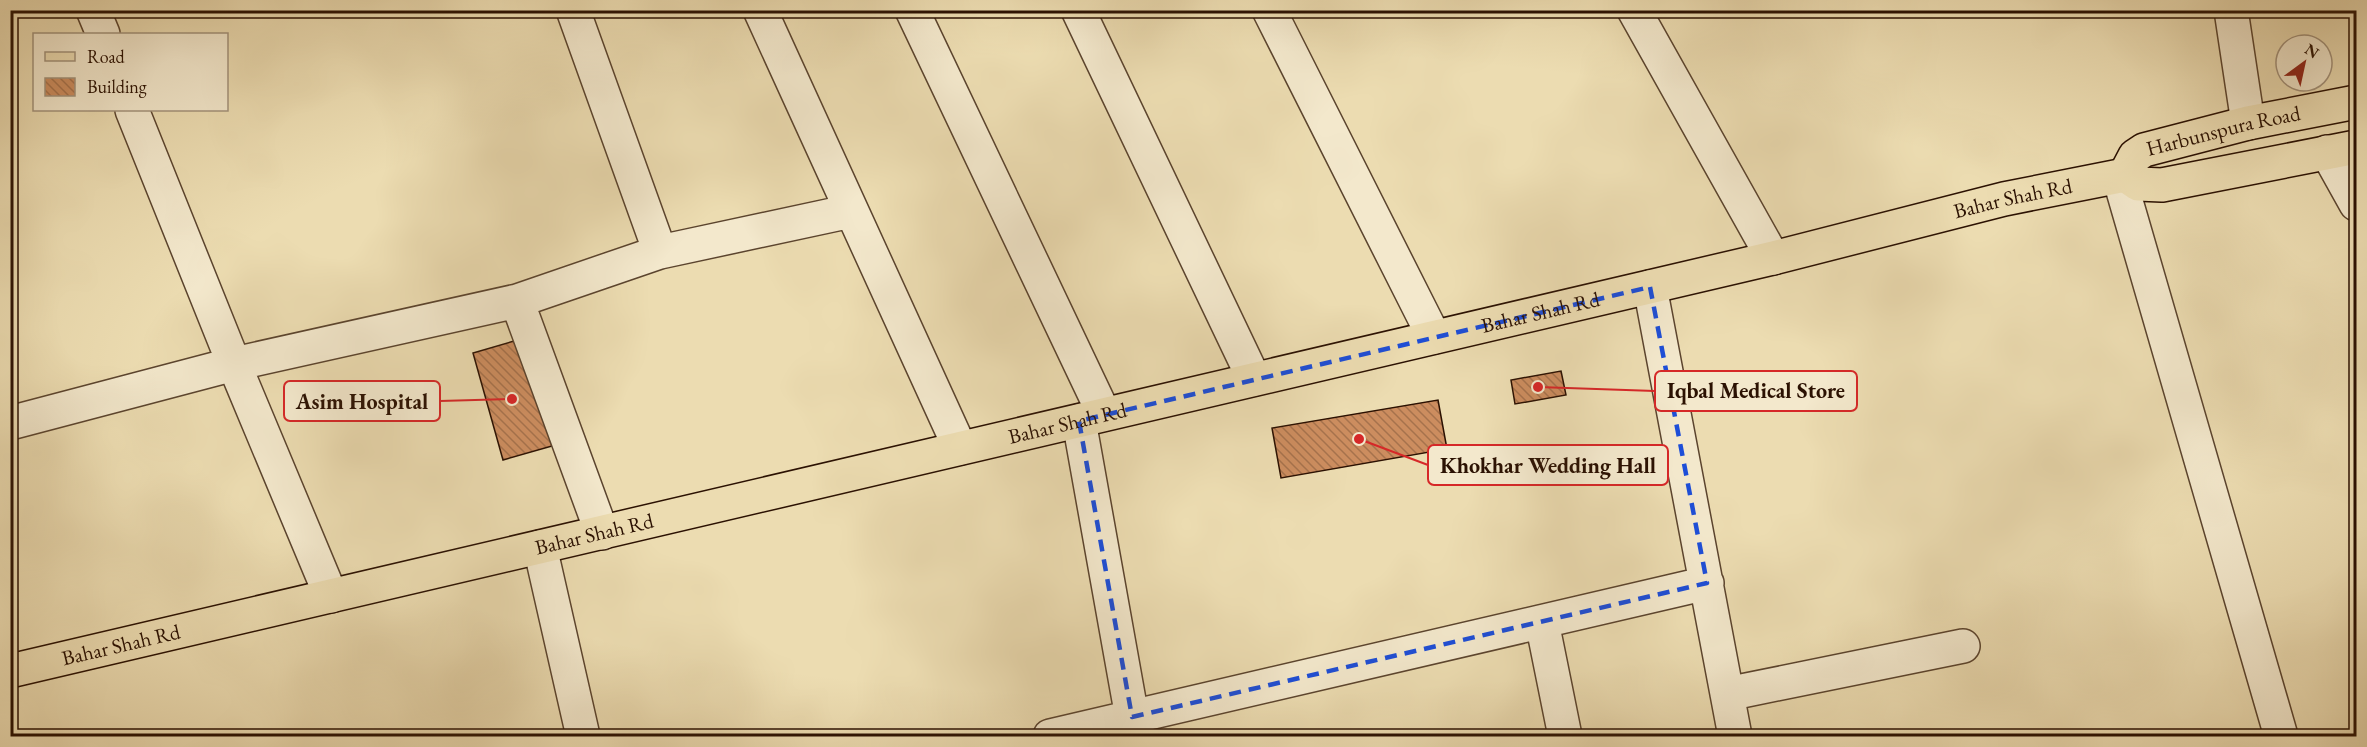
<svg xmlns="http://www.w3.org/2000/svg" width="2367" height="747" viewBox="0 0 2367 747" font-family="'EB Garamond',serif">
  <defs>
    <pattern id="building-back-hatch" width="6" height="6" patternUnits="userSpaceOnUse" patternTransform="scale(1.5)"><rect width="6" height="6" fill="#cc8d5f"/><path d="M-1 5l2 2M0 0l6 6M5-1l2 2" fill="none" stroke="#a6724c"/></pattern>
  </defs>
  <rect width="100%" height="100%" fill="#ecdcb1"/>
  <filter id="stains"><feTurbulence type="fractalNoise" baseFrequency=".00333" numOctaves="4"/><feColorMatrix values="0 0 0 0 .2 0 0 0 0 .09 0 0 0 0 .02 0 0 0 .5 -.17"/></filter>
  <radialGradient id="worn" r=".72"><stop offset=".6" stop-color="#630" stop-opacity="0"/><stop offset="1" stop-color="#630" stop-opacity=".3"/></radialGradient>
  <!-- building -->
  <path fill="url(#building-back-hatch)" stroke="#2b1102" stroke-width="1.5" d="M521,339l31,107 -49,14 -30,-107z
    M1561,371l5,24 -51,9 -4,-24z
    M1438,400l9,49 -166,29 -9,-50z"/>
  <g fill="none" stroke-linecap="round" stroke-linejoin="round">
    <defs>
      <path id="minor" d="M93,10l10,24
        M573,10l87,242
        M760,10l200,438
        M912,10l192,404
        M1078,10l176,369
        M1269,10l165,327
        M1634,10l139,248
        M2231,10l17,113
        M2327,152l29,52
        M2119,177l162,559
        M1650,287l85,449
        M517,301l143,-49 191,-41
        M1079,421l53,296
        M10,423l224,-59 -102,-254
        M540,547l43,189
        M331,596l-97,-232 283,-63 85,232
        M1542,622l23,114
        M1727,694l236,-48
        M1050,736l657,-153"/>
      <g id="major">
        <path id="s1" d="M2125,175l10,-19 9,-6 104,-27 108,-21"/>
        <path d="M2125,175l13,9 24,1 194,-38"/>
        <path id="s2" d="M10,671l1763,-413 231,-59 121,-24"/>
      </g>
    </defs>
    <!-- minor casing -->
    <use href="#minor" stroke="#5b442e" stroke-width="36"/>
    <!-- major casing -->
    <use href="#major" stroke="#2b1102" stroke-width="36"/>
    <!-- minor -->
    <use href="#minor" stroke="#f3e8cc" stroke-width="33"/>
    <!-- major -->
    <use href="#major" stroke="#ecdcb1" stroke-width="33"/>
  </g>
  <!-- marked area -->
  <path fill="none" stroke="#1d4ed8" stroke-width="4.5" stroke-dasharray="12 8" stroke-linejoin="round" d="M1650,287l57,296 -575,134 -53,-296z"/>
  <g text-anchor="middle" stroke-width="6" stroke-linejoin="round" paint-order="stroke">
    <!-- street labels -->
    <g font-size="21" fill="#2b1102" stroke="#f3e8cc">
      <text dy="7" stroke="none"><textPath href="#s1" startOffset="114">Harbunspura Road</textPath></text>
      <text dy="7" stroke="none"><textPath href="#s2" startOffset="2058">Bahar Shah Rd</textPath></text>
      <text dy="7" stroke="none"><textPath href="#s2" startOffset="1572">Bahar Shah Rd</textPath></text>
      <text dy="7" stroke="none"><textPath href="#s2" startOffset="1086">Bahar Shah Rd</textPath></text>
      <text dy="7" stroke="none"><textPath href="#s2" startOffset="600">Bahar Shah Rd</textPath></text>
      <text dy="7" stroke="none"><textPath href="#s2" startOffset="114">Bahar Shah Rd</textPath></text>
    </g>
  </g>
  <!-- callouts -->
  <path fill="none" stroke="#d62828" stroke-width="2" d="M1538 387L1655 391M512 399L440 401M1359 439L1428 465"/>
  <g fill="#d62828" stroke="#f3e8cc" stroke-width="2">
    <circle cx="1538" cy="387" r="6"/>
    <circle cx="512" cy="399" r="6"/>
    <circle cx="1359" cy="439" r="6"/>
  </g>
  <g fill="#f3e8cc" stroke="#d62828" stroke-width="2">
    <rect x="1655" y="371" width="202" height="40" rx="6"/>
    <rect x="284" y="381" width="156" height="40" rx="6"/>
    <rect x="1428" y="445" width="240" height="40" rx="6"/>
  </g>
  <g font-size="22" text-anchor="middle" font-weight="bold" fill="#2b1102">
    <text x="1756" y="398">Iqbal Medical Store</text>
    <text x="362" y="409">Asim Hospital</text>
    <text x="1548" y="473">Khokhar Wedding Hall</text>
  </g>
  <!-- margin -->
  <rect width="2367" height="747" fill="none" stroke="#ecdcb1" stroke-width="36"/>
  <rect x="12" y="12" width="2343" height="723" fill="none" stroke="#2b1102" stroke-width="3"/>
  <rect x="18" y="18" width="2331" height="711" fill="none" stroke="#2b1102" stroke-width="1.5"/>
  <!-- legend -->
  <rect x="33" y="33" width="195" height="78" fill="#f3e8cc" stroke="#a3927b" stroke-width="1.5"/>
  <rect x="45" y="52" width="30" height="9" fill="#ecdcb1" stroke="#a3927b" stroke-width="1.5"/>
  <text x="87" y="63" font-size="18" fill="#2b1102">Road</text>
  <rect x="45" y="78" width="30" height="18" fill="url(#building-back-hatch)" stroke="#a3927b" stroke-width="1.5"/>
  <text x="87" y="93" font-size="18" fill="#2b1102">Building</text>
  <!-- north arrow -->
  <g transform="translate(2304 63) rotate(33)"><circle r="28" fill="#f3e8cc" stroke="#a3927b" stroke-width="1.5"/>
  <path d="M0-4.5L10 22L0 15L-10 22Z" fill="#8f2418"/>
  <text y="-9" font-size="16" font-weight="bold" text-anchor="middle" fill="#2b1102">N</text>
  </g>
  <rect width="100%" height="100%" filter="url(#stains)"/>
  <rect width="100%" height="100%" fill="url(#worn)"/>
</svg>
